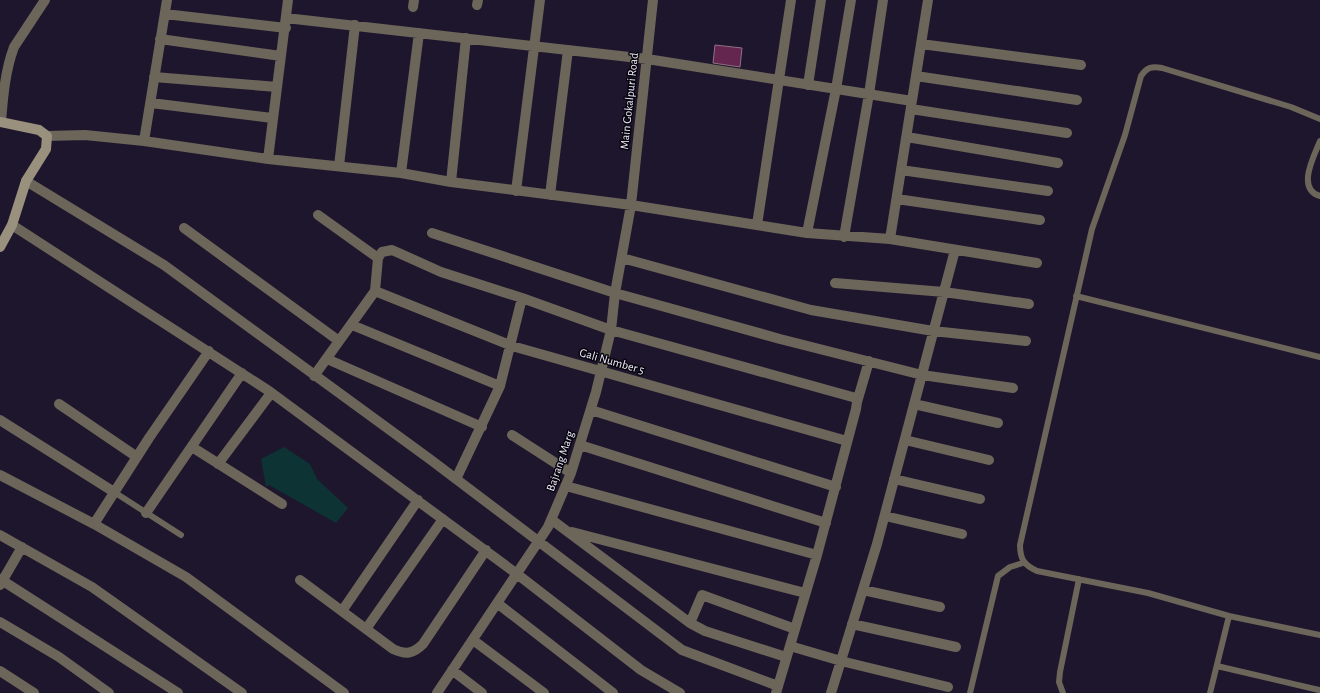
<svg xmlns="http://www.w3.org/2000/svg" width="1320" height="693" viewBox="0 0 1320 693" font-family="'Alegreya Sans',sans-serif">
  <rect width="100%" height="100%" fill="#1e162c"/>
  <!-- water -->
  <path fill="#0d3335" d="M284,447l26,17 7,15 31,29 -12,15 -67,-38 -3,2 -5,-28z"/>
  <!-- building -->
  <path fill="#64254f" stroke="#8f7283" d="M715,45l27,3 -2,19 -27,-4z"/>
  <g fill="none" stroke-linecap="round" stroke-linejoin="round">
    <!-- lane -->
    <path stroke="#6b655a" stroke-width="6" d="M1320,119l-29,-12 -129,-39c-10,-2 -15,-1 -21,8l-16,59 -33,94 -72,316c0,14 4,20 17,26l111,22 81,23 91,19
      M1320,141c-6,15 -24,48 0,55
      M1076,296l244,61
      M114,492l67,43
      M1217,666l102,24
      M970,693l28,-117 12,-9 13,-4
      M1063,693l-4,-11 1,-10 19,-93
      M1210,693l19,-77"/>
    <!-- street -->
    <path stroke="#6b655a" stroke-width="10" d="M477,5l1,-5
      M413,7l1,-7
      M165,14l121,14
      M286,18l361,41 265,42
      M160,39l121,17
      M921,44l160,21
      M916,76l161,24
      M154,77l123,10
      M808,85l13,-85
      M151,103l121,15
      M911,109l156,24
      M1,122c2,-25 4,-51 13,-75l31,-47
      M47,136l38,-1 59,6 124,18 133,14 50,9 180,23 176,28 83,6 147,24
      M907,137l151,26
      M144,141l23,-141
      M268,159l20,-159
      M339,166l16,-141
      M901,170l147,21
      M401,173l18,-140
      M26,181l138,84 267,195 251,190 96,36
      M451,182l15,-144
      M516,191l24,-191
      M550,195l18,-145
      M897,199l143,21
      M318,215l60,43
      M12,225l257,166 248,183 124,96 39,23
      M757,225l34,-225
      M184,228l155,113
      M432,233l183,60 165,46 142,36 91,13
      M807,233l29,-144 15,-89
      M844,237l25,-143 14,-94
      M890,239l38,-239
      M622,258l189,52 122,21 93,10
      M835,283l109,9 85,12
      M375,291l137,55 335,95
      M352,325l148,61
      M327,359l155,68
      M314,376l61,-85 3,-33 4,-6 10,-2 49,22 81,26 89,32 245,68 1,4 -1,7 -39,146 -41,138
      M857,402l12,-41
      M59,404l78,53
      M914,404l84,19
      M591,410l245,77
      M0,420l114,72
      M512,435l59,38
      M905,440l84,20
      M580,445l246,78
      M192,447l90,57
      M218,464l53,-71
      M0,475l94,49 92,53 158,116
      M456,479l44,-93 22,-88
      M894,479l86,20
      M566,486l251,69
      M146,513l96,-140
      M885,516l77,18
      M552,520l138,103 15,8 81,26
      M94,524l55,-86 60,-87
      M572,532l233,61
      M0,535l92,52 150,106
      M0,579l178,114
      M300,580l93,69c13,6 20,5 30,-5l63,-94
      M0,585l22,-38
      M863,590l77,17
      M497,603l116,90
      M342,611l76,-111
      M0,622l59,35 50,36
      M690,623l12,-28 93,34
      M852,624l104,23
      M366,629l77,-110
      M473,640l71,53
      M790,646l51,15 107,26
      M452,670l30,23
      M0,671l34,22
      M437,693l111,-166 23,-54 25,-81 15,-62 4,-37 16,-88 22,-205
      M831,693l46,-149 78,-294"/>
    <!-- secondary -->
    <path stroke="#9a907e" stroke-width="10" d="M0,122l39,8 8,6 -1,13 -20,32 -14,44 -12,22"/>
  </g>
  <g text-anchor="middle" stroke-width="3" stroke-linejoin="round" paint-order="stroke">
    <!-- street labels -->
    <g font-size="12" fill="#f2edfd" stroke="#07050d">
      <text transform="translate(629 101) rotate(-84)" y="4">Main Gokalpuri Road</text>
      <text transform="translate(612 361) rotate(16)" y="4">Gali Number 5</text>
      <text transform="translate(560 461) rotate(-71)" y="4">Bajrang Marg</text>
    </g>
  </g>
</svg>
